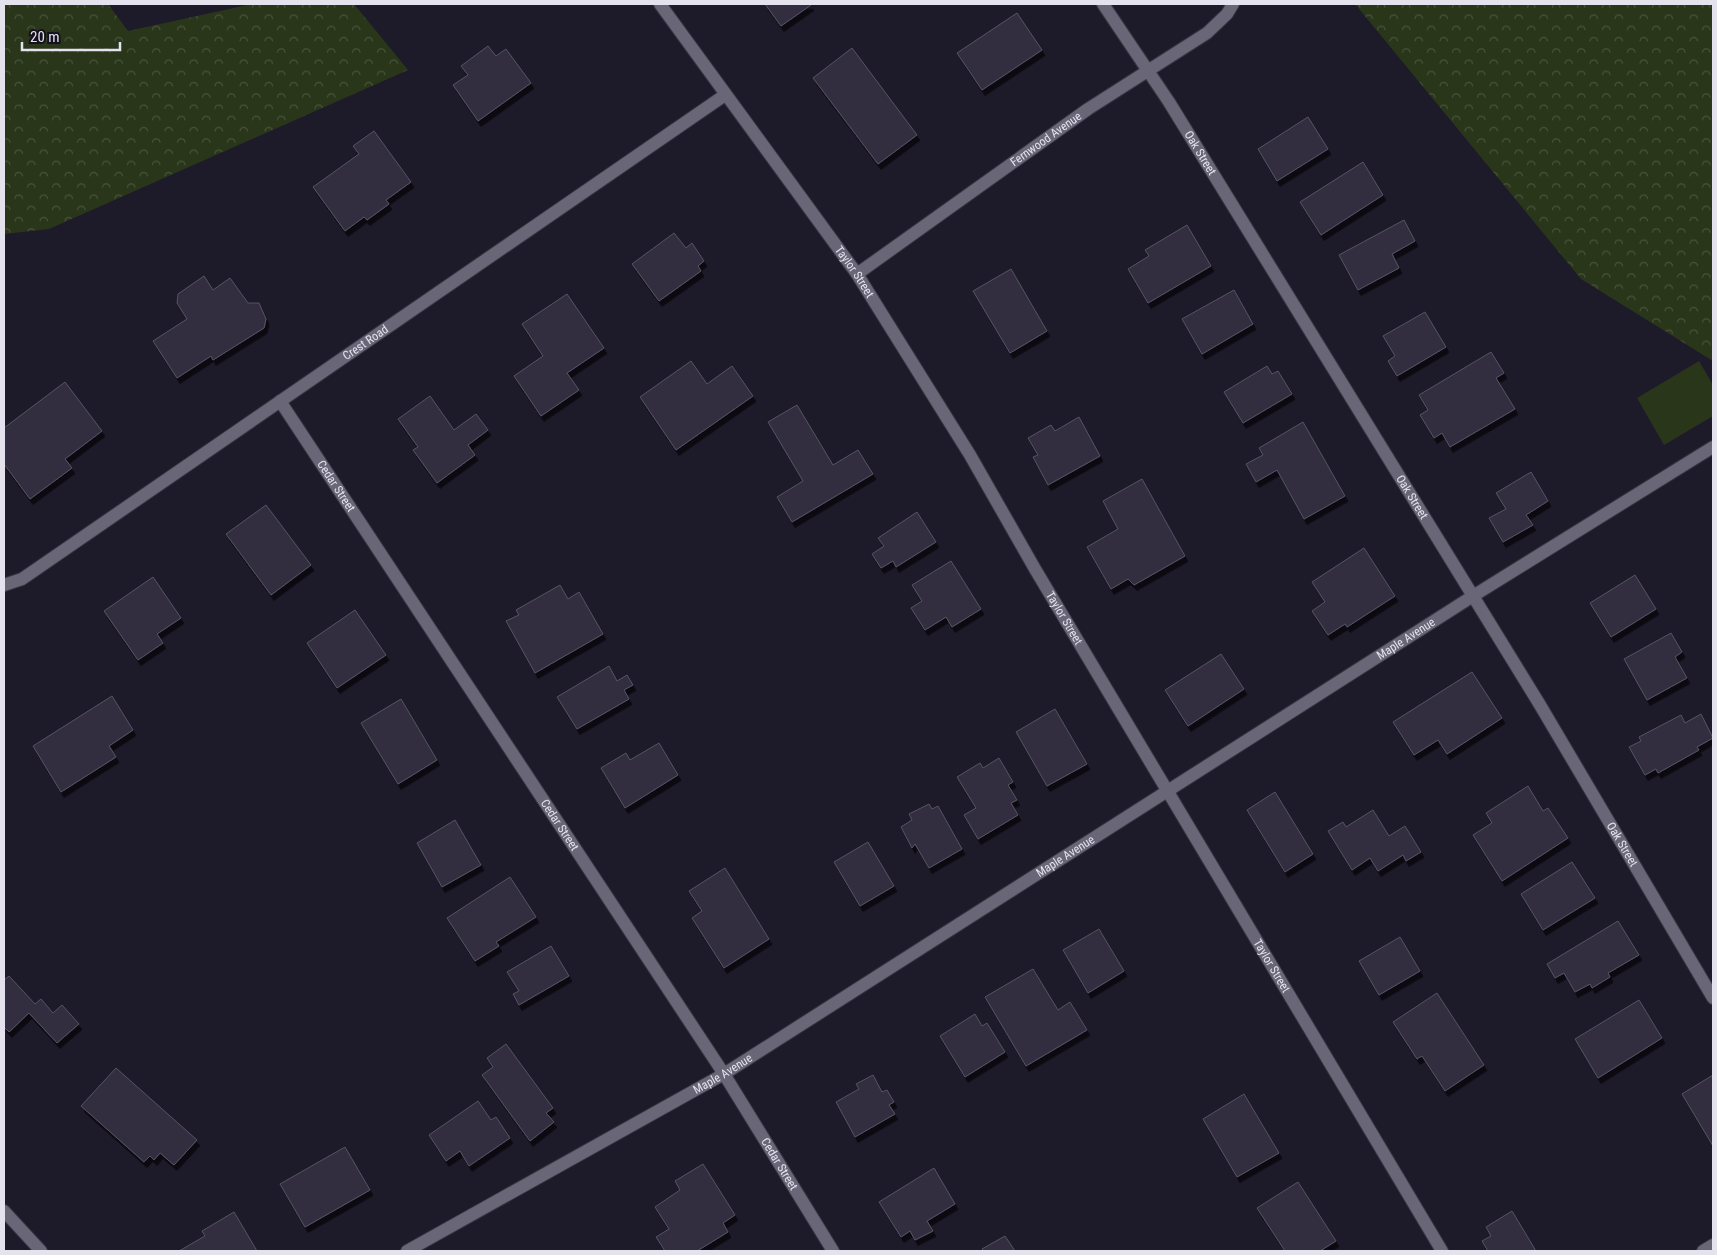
<svg xmlns="http://www.w3.org/2000/svg" width="1717" height="1255" viewBox="0 0 1717 1255" font-family="'Roboto Condensed',sans-serif">
  <defs>
    <pattern id="forest-crowns" width="20" height="18" patternUnits="userSpaceOnUse" patternTransform="scale(1.25)"><rect width="20" height="18" fill="#2a361a"/><path d="M2 6a3 3 0 1 1 6 0M12 15a3 3 0 1 1 6 0" fill="none" stroke="#49533c"/></pattern>
    <filter id="shadow"><feDropShadow dx="3" dy="5.5" stdDeviation="0" flood-color="#0009"/></filter>
  </defs>
  <rect width="100%" height="100%" fill="#1d1a29"/>
  <!-- green -->
  <path fill="#2a361a" d="M1699,361l14,24v31l-49,29 -27,-47z"/>
  <!-- forest -->
  <path fill="url(#forest-crowns)" d="M4,4h104l20,27 124,-27h102l54,66 -359,159 -45,5z
    M1355,4h358v357l-132,-82z"/>
  <!-- building -->
  <path fill="#322f3f" stroke="#555364" filter="url(#shadow)" d="M765,4h45l1,1 -30,21z
    M1017,13l25,37 -60,40 -25,-37z
    M488,46l8,10 10,-7 25,34 -53,38 -25,-36 15,-10 -7,-9z
    M852,48l65,87 -39,29 -65,-86z
    M1308,117l20,32 -51,32 -19,-32z
    M374,131l37,51 -25,18 3,4 -22,16 -3,-3 -19,14 -32,-44 46,-33 -6,-8z
    M1363,162l20,33 -62,40 -21,-33z
    M1404,220l11,21 -23,13 7,14 -41,22 -19,-35z
    M1187,225l24,41 -63,37 -20,-34 21,-13 -4,-6z
    M674,233l12,15 6,-5 12,18 -6,5 3,5 -42,30 -27,-37z
    M1011,269l36,62 -37,22 -37,-62z
    M204,276l9,14 17,-12 18,25h11l7,16 -2,9 -51,32 -2,-4 -34,22 -24,-37 34,-22 -10,-16 1,-9z
    M1234,290l19,34 -51,30 -20,-35z
    M567,294l37,54 -37,25 12,17 -38,26 -27,-40 29,-20 -21,-32z
    M1425,312l21,35 -49,29 -9,-15 7,-5 -12,-20z
    M1491,352l13,21 -8,5 19,31 -65,38 -8,-14 -8,5 -14,-23 8,-5 -9,-15z
    M691,361l16,23 25,-18 21,30 -77,54 -36,-53z
    M1267,366l5,8 6,-3 14,23 -49,29 -19,-31z
    M65,382l37,49 -37,28 7,9 -42,31 -26,-35v-36z
    M430,396l24,34 22,-16 12,16 -20,15 7,10 -38,28 -24,-33 5,-3 -20,-28z
    M797,405l36,60 25,-15 15,24 -81,48 -15,-25 26,-16 -35,-59z
    M1079,417l21,39 -52,29 -15,-28 5,-2 -10,-17 23,-13 4,6z
    M1303,422l42,74 -41,23 -27,-49 -21,12 -10,-18 17,-9 -4,-7z
    M1531,472l17,29 -22,14 7,10 -30,17 -14,-24 17,-9 -10,-16z
    M1142,479l43,77 -51,29 -6,-6 -17,10 -24,-42 31,-18 -15,-28z
    M266,505l45,60 -40,30 -45,-61z
    M917,512l19,30 -40,25 -3,-6 -12,7 -9,-14 12,-8 -6,-8z
    M1364,548l31,48 -48,31 -2,-3 -17,11 -16,-24 13,-9 -13,-20z
    M951,561l30,48 -29,18 -6,-10 -21,13 -14,-22 11,-7 -10,-16z
    M1635,575l21,34 -45,28 -21,-34z
    M153,577l28,41 -24,16 6,9 -25,17 -34,-49z
    M560,585l8,14 11,-7 24,42 -68,39 -29,-52 13,-6 -3,-5z
    M355,610l31,45 -49,33 -30,-45z
    M1671,633l11,19 -7,5 12,21 -40,22 -23,-41z
    M1221,654l23,35 -56,37 -23,-36z
    M609,666l8,15 10,-6 6,10 -9,5 5,9 -52,30 -20,-32z
    M1472,672l30,46 -55,36 -9,-14 -24,15 -21,-33z
    M112,696l21,34 -24,16 7,11 -55,35 -28,-46z
    M401,699l36,61 -39,24 -37,-61z
    M1055,709l32,55 -40,22 -31,-54z
    M1701,714l12,24 -16,9 2,3 -41,23 -2,-4 -11,6 -16,-28 12,-6 -2,-4 42,-22 4,8z
    M659,743l19,32 -53,33 -24,-40 25,-15 4,7z
    M999,758l14,24 -5,3 9,15 -6,3 7,12 -40,24 -14,-24 12,-7 -19,-31 23,-14 3,5z
    M1528,786l15,25 5,-3 20,30 -66,43 -29,-46 19,-12 -6,-10z
    M1275,792l38,62 -28,18 -38,-62z
    M929,804l3,5 6,-3 24,43 -33,19 -14,-24 -3,4 -11,-21 11,-7 -3,-6z
    M1373,810l16,26 16,-10 16,26 -15,9 -3,-6 -25,16 -8,-13 -18,12 -24,-39 15,-9 3,5z
    M455,820l26,45 -39,22 -25,-44z
    M868,842l26,44 -34,20 -26,-44z
    M1572,862l23,36 -52,32 -22,-36z
    M725,868l44,71 -45,29 -32,-50 10,-7 -13,-20z
    M510,877l26,40 -40,25 3,4 -24,15 -28,-43z
    M1618,921l21,34 -31,18 2,4 -18,11 -2,-4 -15,8 -11,-19 -9,5 -8,-14z
    M1099,929l25,42 -36,22 -25,-43z
    M1400,937l20,34 -41,24 -20,-34z
    M551,946l18,30 -50,29 -6,-11 6,-3 -12,-19z
    M1033,969l25,41 12,-8 17,28 -61,36 -41,-69z
    M9,976l26,28 6,-5 12,14 9,-8 17,19 -22,19 -28,-30 -20,19 -5,-5v-47z
    M1437,993l47,72 -39,26 -23,-35 -5,3 -24,-37z
    M1639,1000l23,38 -64,40 -23,-39z
    M975,1014l7,12 5,-3 18,29 -40,25 -25,-41z
    M506,1044l47,64 -7,5 8,9 -24,19 -48,-66 11,-8 -6,-9z
    M116,1068l81,72 -23,25 -14,-12 -6,7 -4,-4 -6,6 -63,-56z
    M873,1075l9,17 5,-2 7,12 -5,3 6,9 -40,23 -19,-35 23,-13 -3,-5z
    M1713,1075v71l-31,-52z
    M1244,1094l35,59 -42,24 -34,-58z
    M478,1101l13,19 5,-3 14,21 -41,28 -9,-15 -14,10 -17,-26z
    M345,1147l25,43 -65,37 -25,-43z
    M703,1164l32,51 -12,8 5,9 -31,19h-32l-9,-14 13,-8 -14,-22 25,-17 -5,-9z
    M934,1168l21,36 -28,17 6,10 -18,9 -5,-9 -9,6 -22,-35z
    M1298,1182l38,59 -16,10h-35l-28,-43z
    M1512,1211l24,40h-48l-6,-10 9,-5 -5,-9z
    M234,1212l23,39h-78l26,-15 -3,-5z
    M1005,1236l10,15h-31l-2,-2z"/>
  <g fill="none" stroke-linecap="round" stroke-linejoin="round">
    <defs>
      <g id="minor">
        <path id="s1" d="M660,4l197,270 113,181 65,114 407,682"/>
        <path id="s2" d="M1103,4l66,98 304,494 67,109 173,293"/>
        <path id="s3" d="M857,274l231,-165 119,-76 20,-19 6,-10"/>
        <path id="s4" d="M280,401l444,673 109,177"/>
        <path id="s5" d="M4,585l18,-6 703,-484"/>
        <path d="M4,1211l37,40"/>
        <path id="s6" d="M407,1251l317,-177 749,-478 240,-149"/>
      </g>
      <path id="tertiary" d="M1703,1251l10,-6"/>
    </defs>
    <!-- minor casing -->
    <use href="#minor" stroke="#383641" stroke-width="14"/>
    <!-- tertiary casing -->
    <use href="#tertiary" stroke="#383641" stroke-width="14"/>
    <!-- minor -->
    <use href="#minor" stroke="#696678" stroke-width="12"/>
    <!-- tertiary -->
    <use href="#tertiary" stroke="#696678" stroke-width="12"/>
  </g>
  <g text-anchor="middle" stroke-width="5" stroke-linejoin="round" paint-order="stroke">
    <!-- street labels -->
    <g font-size="12" fill="#e4e3ed" stroke="#14111f">
      <text dy="4" stroke="none"><textPath href="#s3" startOffset="232">Fernwood Avenue</textPath></text>
      <text dy="4" stroke="none"><textPath href="#s2" startOffset="178">Oak Street</textPath></text>
      <text dy="4" stroke="none"><textPath href="#s1" startOffset="331">Taylor Street</textPath></text>
      <text dy="4" stroke="none"><textPath href="#s5" startOffset="436">Crest Road</textPath></text>
      <text dy="4" stroke="none"><textPath href="#s4" startOffset="102">Cedar Street</textPath></text>
      <text dy="4" stroke="none"><textPath href="#s2" startOffset="582">Oak Street</textPath></text>
      <text dy="4" stroke="none"><textPath href="#s1" startOffset="736">Taylor Street</textPath></text>
      <text dy="4" stroke="none"><textPath href="#s6" startOffset="1172">Maple Avenue</textPath></text>
      <text dy="4" stroke="none"><textPath href="#s4" startOffset="508">Cedar Street</textPath></text>
      <text dy="4" stroke="none"><textPath href="#s2" startOffset="988">Oak Street</textPath></text>
      <text dy="4" stroke="none"><textPath href="#s6" startOffset="768">Maple Avenue</textPath></text>
      <text dy="4" stroke="none"><textPath href="#s1" startOffset="1141">Taylor Street</textPath></text>
      <text dy="4" stroke="none"><textPath href="#s6" startOffset="362">Maple Avenue</textPath></text>
      <text dy="4" stroke="none"><textPath href="#s4" startOffset="912">Cedar Street</textPath></text>
    </g>
  </g>
  <!-- border -->
  <rect width="1717" height="1255" fill="none" stroke="#e4e3ed" stroke-width="10"/>
  <!-- scale -->
  <path d="M22 42v8h98v-8" fill="none" stroke="#e4e3ed" stroke-width="2.5"/>
  <text x="30" y="42" font-size="15" fill="#e4e3ed" stroke="#14111f" stroke-width="4" paint-order="stroke">20 m</text>
</svg>
